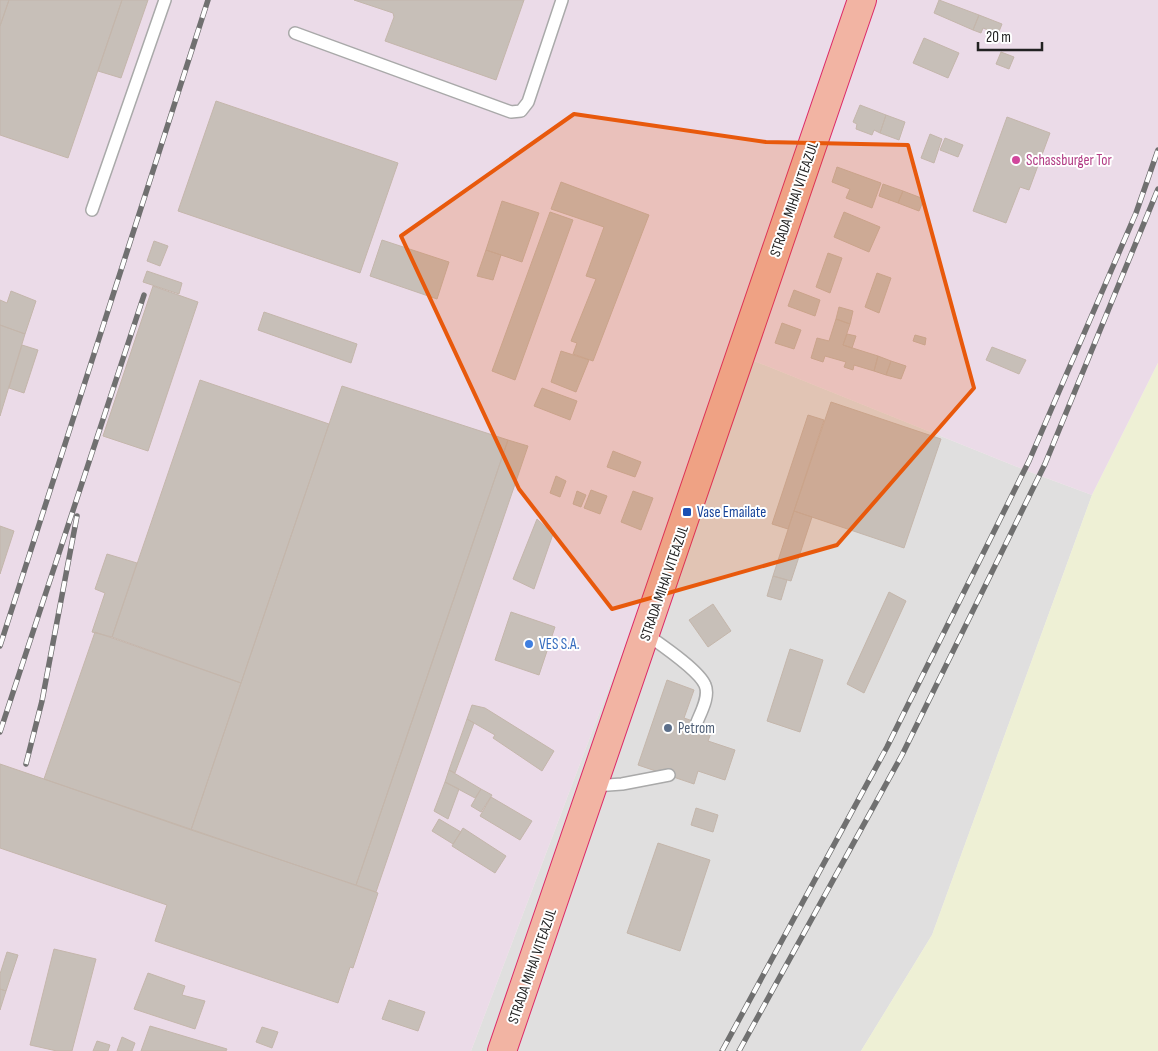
<svg xmlns="http://www.w3.org/2000/svg" width="1158" height="1051" viewBox="0 0 1158 1051" font-family="'Sofia Sans Condensed',sans-serif">
  <rect width="100%" height="100%" fill="#f2efe9"/>
  <!-- residential -->
  <path fill="#e0dfdf" d="M727,350l303,122 62,23 -160,440 -71,116h-390l173,-456z"/>
  <!-- industrial -->
  <path fill="#ebdbe8" d="M0,0h1158v363l-66,132 -62,-23 -303,-122 -83,245 -173,456h-471z"/>
  <!-- farmland -->
  <path fill="#eef0d5" d="M1158,363v688h-297l71,-116 160,-440z"/>
  <!-- building -->
  <path fill="#c7bfb8" stroke="#c4b6ab" d="M0,0h9l-9,26z
    M9,0h113l-54,158 -68,-23v-109z
    M122,0h26l-27,78 -23,-7z
    M354,0h170l-28,80 -111,-39 9,-24 -1,-4z
    M939,0l40,15 -6,15 -39,-17z
    M979,15l23,9 -4,10 -15,-6 -2,5 -8,-3z
    M924,38l35,15 -11,25 -35,-15z
    M1001,52l13,5 -5,12 -13,-5z
    M216,101l182,62 -38,110 -182,-62z
    M860,105l26,10 -6,18 -6,-3 -2,5 -16,-6 1,-5 -4,-2z
    M886,115l19,7 -6,18 -19,-7z
    M1007,117l43,16 -21,57 -9,-3 -14,36 -33,-12z
    M930,134l12,5 -8,24 -13,-5z
    M945,138l18,7 -5,12 -18,-7z
    M837,167l44,16 -9,25 -26,-10 4,-9 -18,-7z
    M561,182l88,33 -56,146 -20,-7 4,-11 -6,-2 25,-62 -10,-3 18,-49 -53,-18z
    M883,184l20,7 -5,12 -19,-7z
    M903,191l21,8 -5,12 -21,-8z
    M502,201l37,12 -17,49 -36,-12z
    M550,212l23,8 -58,160 -23,-9z
    M844,212l36,15 -11,25 -35,-15z
    M382,240l67,22 -12,37 -67,-23z
    M154,241l14,5 -8,20 -13,-5z
    M486,250l15,5 -8,25 -16,-4z
    M828,253l14,5 -12,35 -14,-6z
    M147,271l35,12 -3,11 -36,-12z
    M877,273l14,5 -12,35 -14,-6z
    M153,286l45,16 -50,149 -45,-15z
    M794,290l26,10 -5,16 -27,-10z
    M11,291l25,10 -11,33 -25,-9v-25l7,3z
    M839,307l14,4 -3,13 -14,-5z
    M264,312l93,32 -6,19 -93,-33z
    M836,319l14,5 -7,21 35,11 -4,15 -20,-6 -1,5 -9,-3 2,-5 -21,-6 -2,6 -12,-4 6,-20 12,3z
    M782,323l19,7 -7,19 -19,-6z
    M0,325l25,9 -25,82z
    M847,334l9,2 -4,12 -9,-3z
    M915,335l11,3 -1,7 -12,-4z
    M22,345l16,5 -14,43 -15,-5z
    M992,347l34,13 -7,14 -33,-14z
    M561,351l28,9 -13,32 -25,-10z
    M878,356l13,5 -5,14 -12,-4z
    M891,361l15,5 -5,13 -15,-4z
    M200,380l129,44 -88,259 -129,-46z
    M342,386l166,54 -152,445 -165,-55z
    M542,388l35,13 -7,19 -36,-14z
    M831,402l110,37 -37,109 -110,-37z
    M808,415l16,5 -36,109 -16,-5z
    M508,440l20,6 -152,446 -20,-7z
    M613,451l28,11 -6,15 -28,-10z
    M556,476l10,5 -6,16 -10,-4z
    M591,490l16,6 -7,18 -16,-6z
    M577,491l9,4 -5,12 -8,-3z
    M633,491l20,7 -12,32 -20,-8z
    M794,511l18,6 -21,64 -18,-5z
    M537,519l16,15 -19,55 -21,-10z
    M0,526l14,5 -14,43z
    M107,554l30,9 -25,74 -20,-5 13,-39 -10,-4z
    M773,576l14,4 -6,20 -14,-4z
    M889,592l17,9 -42,92 -17,-9z
    M713,604l18,27 -23,16 -19,-27z
    M511,612l44,15 -16,48 -44,-15z
    M95,632l146,51 -50,147 -147,-51z
    M790,649l33,11 -23,72 -33,-11z
    M667,680l27,10 -10,28 29,10 -5,13 27,9 -10,30 -27,-9 -4,13 -56,-19z
    M472,705l13,3 69,43 -12,20 -49,-33 2,-3 -28,-16z
    M467,719l7,4 -19,50 -6,-3z
    M0,764l378,129 -25,75 -3,-1 -12,36 -183,-62 12,-36 -167,-57z
    M449,770l32,19 -6,9 -30,-16z
    M445,782l14,7 -11,30 -14,-8z
    M481,789l11,6 -11,17 -10,-6z
    M491,797l41,24 -12,19 -40,-24z
    M696,808l22,7 -5,17 -22,-7z
    M439,819l22,13 -8,12 -21,-13z
    M463,828l43,28 -11,17 -43,-27z
    M658,843l52,17 -30,91 -53,-18z
    M54,949l42,10 -24,92h-15l-27,-6z
    M7,952l11,3 -12,36 -6,-2v-15z
    M148,973l37,13 -3,9 23,6 -10,28 -61,-20z
    M0,989l6,2 -6,19z
    M389,1000l36,12 -7,19 -36,-12z
    M150,1026l77,23 -1,2h-85z
    M262,1027l16,5 -6,16 -16,-6z
    M122,1037l13,6 -3,8h-15z
    M97,1041l13,4 -2,6h-15z"/>
  <g fill="none" stroke-linecap="round" stroke-linejoin="round">
    <defs>
      <path id="service" d="M295,33l216,79 10,-1 7,-9 34,-102
        M92,210l73,-210
        M646,634c14,10 53,36 59,51 5,11 -4,27 -8,37
        M594,786l28,-2 47,-9"/>
      <path id="trunk" d="M502,1051l360,-1051"/>
    </defs>
    <!-- service casing -->
    <use href="#service" stroke="#a9a9a9" stroke-width="14"/>
    <!-- trunk casing -->
    <use href="#trunk" stroke="#dc2a67" stroke-width="30"/>
    <!-- service -->
    <use href="#service" stroke="#fff" stroke-width="11"/>
    <!-- trunk -->
    <use href="#trunk" stroke="#f2b4a3" stroke-width="28"/>
    <defs>
      <path id="rail" d="M0,646l208,-646
        M0,732l144,-437
        M26,764l16,-63 35,-185
        M722,1051l165,-304 142,-286 107,-248 22,-63
        M739,1051l163,-296 143,-291 113,-275"/>
    </defs>
    <!-- rail casing -->
    <use href="#rail" stroke="#707070" stroke-width="5.5"/>
    <!-- rail -->
    <use href="#rail" stroke="#fff" stroke-width="4" stroke-dasharray="11" stroke-linecap="butt"/>
  </g>
  <!-- marked area -->
  <path fill="#e8590c" fill-opacity="0.2" stroke="#e8590c" stroke-width="4" stroke-linejoin="round" d="M574,114l192,28 142,3 66,243 -137,157 -225,64 -93,-120 -118,-253z"/>
  <!-- markers -->
  <circle fill="#d1479c" stroke="#fff" stroke-width="2" cx="1016" cy="160" r="5"/>
  <rect fill="#1a4fb4" stroke="#fff" stroke-width="2" x="682" y="507" width="10" height="10" rx="2.5"/>
  <circle fill="#3f7fe0" stroke="#fff" stroke-width="2" cx="529" cy="644" r="5"/>
  <circle fill="#5c6f8a" stroke="#fff" stroke-width="2" cx="668" cy="728" r="5"/>
  <g text-anchor="middle" stroke-width="4" stroke-linejoin="round" paint-order="stroke">
    <!-- hotel labels -->
    <g font-size="15" fill="#b23c85" stroke="#fff" text-anchor="start">
      <text x="1026" y="165">Schassburger Tor</text>
    </g>
    <!-- street labels -->
    <g font-size="15" fill="#222" stroke="#fff">
      <text transform="translate(794 199) rotate(-71)" y="5">STRADA MIHAI VITEAZUL</text>
      <text transform="translate(664 583) rotate(-71)" y="5">STRADA MIHAI VITEAZUL</text>
      <text transform="translate(532 966) rotate(-71)" y="5">STRADA MIHAI VITEAZUL</text>
    </g>
    <!-- transit labels -->
    <g font-size="15" fill="#164399" stroke="#fff" text-anchor="start">
      <text x="697" y="517">Vase Emailate</text>
    </g>
    <!-- shop labels -->
    <g font-size="15" fill="#366cbe" stroke="#fff" text-anchor="start">
      <text x="539" y="649">VES S.A.</text>
    </g>
    <!-- service labels -->
    <g font-size="15" fill="#4e5e75" stroke="#fff" text-anchor="start">
      <text x="678" y="733">Petrom</text>
    </g>
  </g>
  <!-- scale -->
  <path d="M978 42v8h64v-8" fill="none" stroke="#222222" stroke-width="2.5"/>
  <text x="986" y="42" font-size="15" fill="#222222" stroke="#ffffff" stroke-width="4" paint-order="stroke">20 m</text>
</svg>
